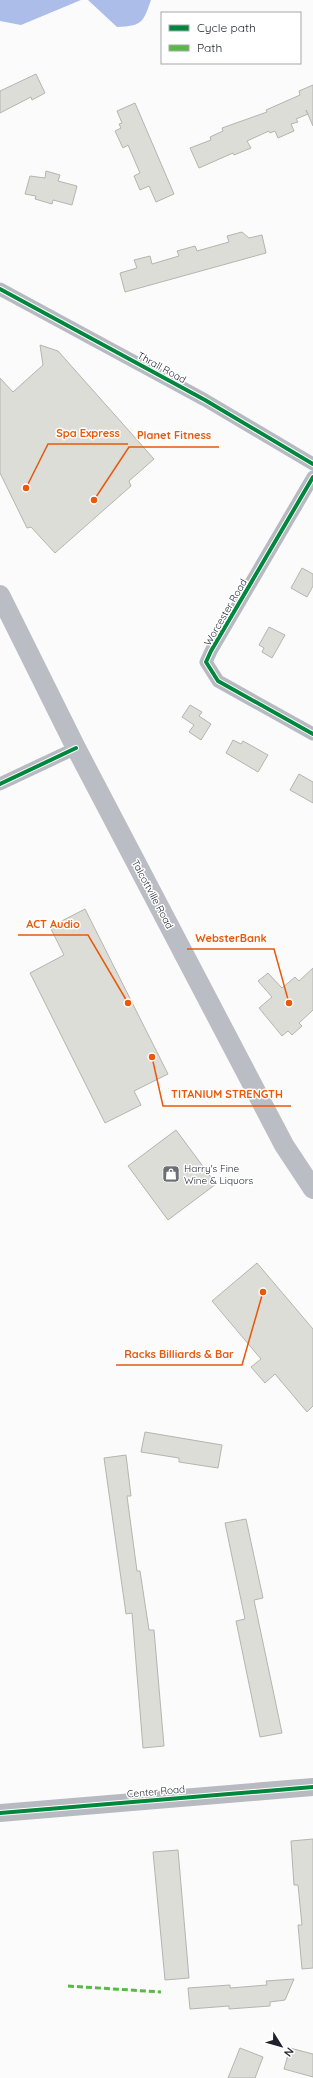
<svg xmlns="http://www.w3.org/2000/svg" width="313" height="2078" viewBox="0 0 313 2078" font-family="Quicksand,sans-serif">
  <rect width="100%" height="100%" fill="#fbfbfb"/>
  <!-- water -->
  <path fill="#abbde8" d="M0,0h81l-60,25 -21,-4z
    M88,0h63c-8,23 -9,26 -34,27z"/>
  <!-- building -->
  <path fill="#dcddd7" stroke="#b4b5b0" d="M36,74l9,19 -13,7 -1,-3 -31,16v-22z
    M313,85v41l-7,-16 2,4 -12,5 2,3 -7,2 3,7 -16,7 -3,-7 -5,2 -1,-2 -22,10 4,7 -17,7 -1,-2 -34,15 -9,-20 21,-8 -1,-3 13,-6 -1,-3 45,-16 -1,-2 34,-15 -1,-4z
    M135,103l39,91 -18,8 -7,-16 -9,4 -6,-14 6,-3 -12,-28 -5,3 -8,-17 6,-3 -2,-4 3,-1 -5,-12z
    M46,171l14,4 -2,6 19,5 -5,19 -19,-5 -1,4 -17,-5 1,-3 -11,-2 5,-18 15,2z
    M242,232l7,6 13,-3 4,18 -141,39 -5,-19 17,-5 -3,-8 16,-4 2,8 27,-8 -2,-5 18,-5 2,5 32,-9 -2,-6z
    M40,345l18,6 96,108 -25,22 2,5 -76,67 -24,-26 -4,1 -27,-55v-95l13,14 30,-27z
    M302,568l11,6v12l-6,11 -16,-9z
    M269,627l16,8 -13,23 -10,-6 2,-4 -5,-3z
    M190,705l12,7 -3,4 12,8 -10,16 -12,-8 5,-7 -12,-8z
    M233,740l8,4 2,-3 25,14 -10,17 -32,-19z
    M299,774l14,8v21l-23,-13z
    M85,909l83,165 -34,17 7,14 -36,18 -75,-150 34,-18 -14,-28z
    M313,968v42l-14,13 3,3 -10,9 -4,-4 -6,5 -23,-28 13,-11 -14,-16 10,-8 14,15 13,-11 4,4z
    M176,1130l40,54 -48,36 -40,-54z
    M257,1263l56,66v77l-6,6 -32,-38 -10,9 -14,-16 10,-8 -49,-58z
    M145,1432l77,13 -4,23 -39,-6v-4l-38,-6z
    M126,1455l5,41h-4l10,75h3l9,59h5l10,116 -21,2 -11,-135 -6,1 -22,-156z
    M246,1519l17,79 -9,2 28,133 -22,4 -24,-116 9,-2 -20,-96z
    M313,1839v129l-11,1 -4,-44h4l-4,-40h-4l-3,-44z
    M178,1850l11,128 -24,2 -12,-128z
    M294,1979l-9,21 -15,2v4l-41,3v-3l-39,3 -2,-21 42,-3v3l37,-3 -1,-4z
    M240,2048l23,9 -8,21h-27z
    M290,2048l23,6v23l-29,-8z"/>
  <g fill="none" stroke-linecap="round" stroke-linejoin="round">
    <!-- street -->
    <path stroke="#b8bac1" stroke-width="13" d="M0,289l205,111 108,64
      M313,477l-102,174 -5,11 12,19 95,53
      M0,784l76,-36"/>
    <!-- secondary -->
    <path stroke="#b7bac0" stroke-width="18" d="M0,1813l313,-26"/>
    <!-- primary -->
    <path stroke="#babdc4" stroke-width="20" d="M0,595l76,153 208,397 29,44"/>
    <!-- quiet -->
    <path stroke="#58b947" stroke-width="3" stroke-dasharray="6 3" stroke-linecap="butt" d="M68,1986l93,6"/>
    <defs>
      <path id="cycleway" d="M0,289l205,111 108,64
        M313,477l-102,174 -5,11 12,19 95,53
        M0,784l76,-36
        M0,1813l313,-26"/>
    </defs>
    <!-- cycleway casing -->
    <use href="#cycleway" stroke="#fff" stroke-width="6"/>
    <!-- cycleway -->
    <use href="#cycleway" stroke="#00873e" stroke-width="4"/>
  </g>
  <!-- icons -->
  <defs>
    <symbol id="shop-square" viewBox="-11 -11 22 22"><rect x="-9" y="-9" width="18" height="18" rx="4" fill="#6b6e74" stroke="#fff"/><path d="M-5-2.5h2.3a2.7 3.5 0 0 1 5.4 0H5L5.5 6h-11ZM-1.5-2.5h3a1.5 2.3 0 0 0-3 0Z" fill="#fff"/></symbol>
  </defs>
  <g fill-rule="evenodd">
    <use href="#shop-square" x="161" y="1164" width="20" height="20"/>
  </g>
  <g text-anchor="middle" stroke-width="3" stroke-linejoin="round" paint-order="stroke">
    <!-- street labels -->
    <g font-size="10" fill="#1d222c" stroke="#fff">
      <text transform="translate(162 367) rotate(29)" y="4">Thrall Road</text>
      <text transform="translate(225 612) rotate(-60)" y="4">Worcester Road</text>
      <text transform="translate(153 894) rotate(62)" y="4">Talcottville Road</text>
      <text transform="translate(156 1791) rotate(-5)" y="4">Center Road</text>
    </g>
    <!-- poi labels -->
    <g font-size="10" fill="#1d222c" stroke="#fff" text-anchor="start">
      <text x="184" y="1172">Harry's Fine<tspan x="184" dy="12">Wine &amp; Liquors</tspan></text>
    </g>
  </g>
  <!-- callouts -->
  <path fill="none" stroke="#e8590c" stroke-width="1.5" d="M26 488L48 444H128M94 500L129 447H219M128 1003L88 935H18M289 1003L274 949H187M152 1057L163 1106H291M263 1292L242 1365H116"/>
  <g fill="#e8590c" stroke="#fff" stroke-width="1.5">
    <circle cx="26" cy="488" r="4"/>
    <circle cx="94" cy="500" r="4"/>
    <circle cx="128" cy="1003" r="4"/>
    <circle cx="289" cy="1003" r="4"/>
    <circle cx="152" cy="1057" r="4"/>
    <circle cx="263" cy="1292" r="4"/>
  </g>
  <g font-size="11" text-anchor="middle" font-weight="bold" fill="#e8590c" stroke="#fff" stroke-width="3" stroke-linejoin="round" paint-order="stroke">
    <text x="88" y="437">Spa Express</text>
    <text x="174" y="439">Planet Fitness</text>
    <text x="53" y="928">ACT Audio</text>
    <text x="231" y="942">WebsterBank</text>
    <text x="227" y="1098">TITANIUM STRENGTH</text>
    <text x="179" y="1358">Racks Billiards &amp; Bar</text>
  </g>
  <!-- legend -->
  <rect x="161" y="12" width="140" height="52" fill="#ffffff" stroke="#a5a7ab"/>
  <rect x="169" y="25" width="20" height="6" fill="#00873e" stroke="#a5a7ab"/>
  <text x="197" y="32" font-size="12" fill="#1d222c">Cycle path</text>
  <rect x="169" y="45" width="20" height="6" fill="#58b947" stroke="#a5a7ab"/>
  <text x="197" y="52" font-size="12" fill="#1d222c">Path</text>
  <!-- north arrow -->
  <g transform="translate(281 2046) rotate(127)" stroke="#ffffff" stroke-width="3" paint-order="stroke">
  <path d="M0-3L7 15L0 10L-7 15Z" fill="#1d222c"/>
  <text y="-6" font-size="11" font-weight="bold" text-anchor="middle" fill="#1d222c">N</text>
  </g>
</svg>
